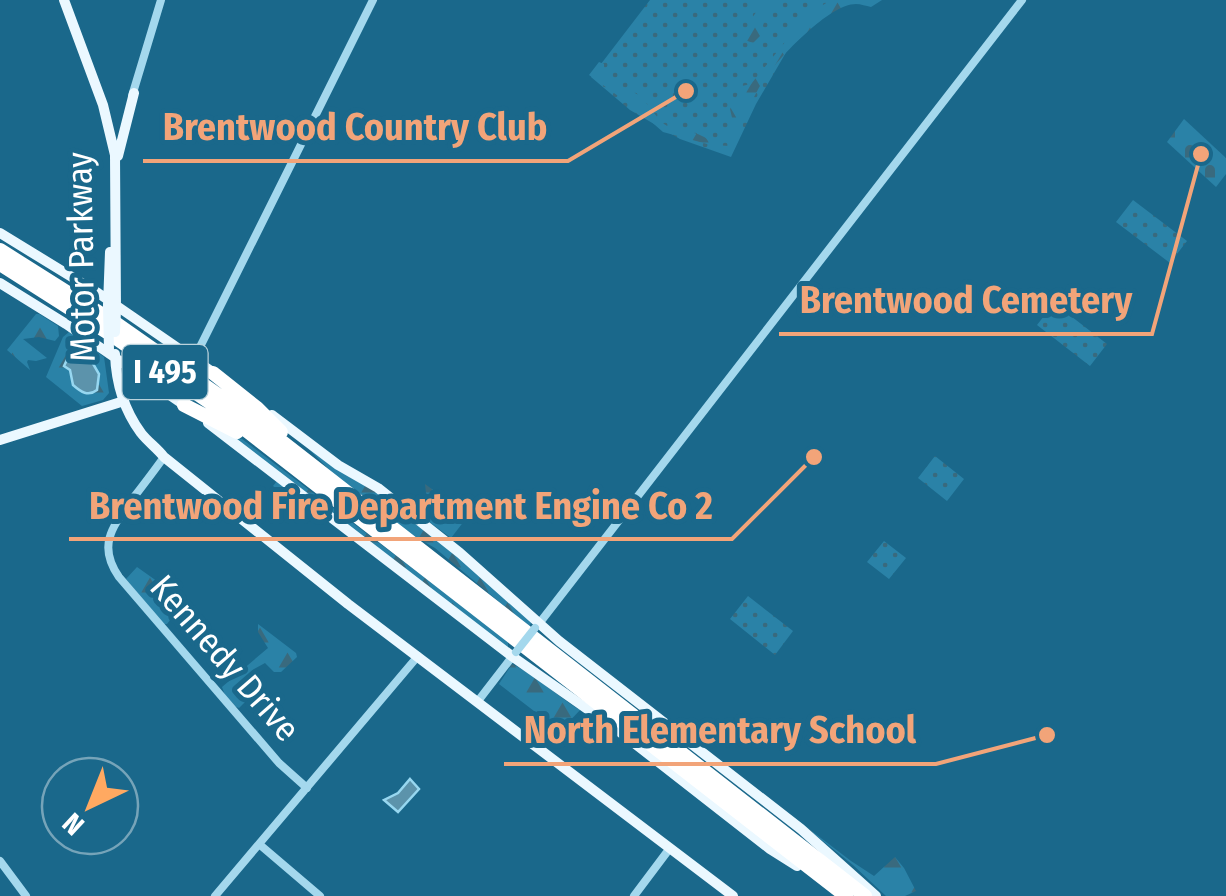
<svg xmlns="http://www.w3.org/2000/svg" width="1226" height="896" viewBox="0 0 1226 896" font-family="'Fira Sans Condensed',sans-serif">
  <defs>
    <pattern id="grass-dots" width="8" height="8" patternUnits="userSpaceOnUse" patternTransform="scale(2.5)"><rect width="8" height="8" fill="#2a82a7"/><path d="M2 2h.1M6 6h.1" fill="none" stroke="#396a7e" stroke-width="1.8" stroke-linecap="round"/></pattern>
    <pattern id="forest-firs" width="22" height="20" patternUnits="userSpaceOnUse" patternTransform="scale(2.5)"><rect width="22" height="20" fill="#2a82a7"/><path d="M5 1l3.5 6h-7zM16 11l3.5 6h-7z" fill="#396a7e"/></pattern>
    <pattern id="cemetery-stones" width="16" height="16" patternUnits="userSpaceOnUse" patternTransform="scale(2.5)"><rect width="16" height="16" fill="#2a82a7"/><path d="M2 7V4a2 2 0 0 1 4 0v3zM10 15v-3a2 2 0 0 1 4 0v3z" fill="#396a7e"/></pattern>
  </defs>
  <rect width="100%" height="100%" fill="#1a688b"/>
  <!-- grass -->
  <path fill="url(#grass-dots)" d="M650,0h201l-24,14 -39,35 -32,55 -25,53 -51,-18 -50,-29 -39,-33z
    M1133,200l54,41 -17,22 -54,-41z
    M1054,303l53,41 -17,22 -53,-41z
    M935,456l29,23 -17,22 -29,-23z
    M884,541l22,17 -17,21 -22,-17z
    M748,596l45,35 -18,24 -45,-36z"/>
  <!-- forest -->
  <path fill="url(#forest-firs)" d="M765,0l5,1 -10,35 -7,7 -8,-3 4,-18z
    M831,0h51l-11,7c-5,-1 -10,-3 -15,-3 -27,0 -76,53 -91,74 -15,22 -23,48 -32,73l-70,-19 -24,-21 -50,-36 10,-13 5,2c-1,23 26,21 39,35 7,8 13,18 21,25 15,11 34,3 50,21l15,1 4,-24 -3,-13 12,-23 9,-2 56,-69z
    M36,314h3l19,12 1,10 -4,5 -16,-4 -16,2 24,19 -11,3 -8,-1 -1,2 3,8 -23,-20z
    M69,332l35,25 5,36 -6,7 -21,6 -36,-29 17,-40z
    M231,436l11,3 16,12 250,190v9z
    M298,438l69,46 70,53 95,84 -3,6 -94,-79 -23,-13 -65,-47z
    M277,481l21,16 9,10 -3,5 -7,5 -12,-7 -5,-6 4,-6 -4,-7 -7,-5z
    M425,484l43,32 -17,22 -43,-32 15,2 20,13 6,-3 -23,-25z
    M137,567l48,34 -18,23h-4l-37,-45z
    M258,624l38,29 1,4 -16,15h-7l-9,-9 -11,6 -6,7 6,10 -5,3 -1,10 -9,9c-10,-3 -14,-12 -17,-21l46,-39 -10,-16z
    M512,664c23,11 44,31 66,45l4,-1 -22,23 -61,-47z
    M788,813l63,48 23,15 21,-19 9,11 12,23 -11,5h-19l-33,-31z"/>
  <!-- cemetery -->
  <path fill="url(#cemetery-stones)" d="M1184,119l42,39v16l-10,13 -49,-45z"/>
  <!-- water -->
  <path fill="#5c93ab" stroke="#97d7f0" stroke-width="2.5" d="M75,348l13,7 11,19 -2,16c-9,7 -16,2 -24,-5l-3,-15 -6,-4 8,-17z
    M410,779l9,10 -21,23 -14,-12 14,-7z"/>
  <g fill="none" stroke-linecap="round" stroke-linejoin="round">
    <!-- minor -->
    <path stroke="#a4d8ed" stroke-width="8" d="M132,96l29,-96
      M194,359l179,-359
      M164,457c-10,14 -20,27 -30,40 -20,28 -38,47 -15,80l160,186 28,25
      M538,625l484,-625
      M478,701l37,-48
      M259,844l61,52
      M0,861l26,35
      M215,896l203,-240
      M634,896l36,-48"/>
    <!-- major -->
    <path stroke="#ebf8ff" stroke-width="10" d="M64,0l39,105 12,50 1,155
      M118,156l16,-63
      M0,233l98,60 119,82
      M0,283l66,41 121,83
      M108,305l2,-53
      M115,354c1,28 9,56 26,79 7,9 16,15 23,24l184,147 385,292
      M272,415l66,50 40,23 82,65 99,88 242,188 75,67
      M208,423l305,234 107,75 150,117 27,17
      M0,440l124,-39"/>
    <!-- highway -->
    <path stroke="#fff" stroke-width="14" d="M0,250l114,72 144,101 607,473
      M0,264l107,68 108,74 631,490
      M213,373l44,35 24,24
      M184,405l53,27"/>
    <!-- minor-bridge -->
    <path stroke="#a4d8ed" stroke-width="8" d="M516,652l19,-24"/>
    <!-- major-bridge -->
    <path stroke="#ebf8ff" stroke-width="10" d="M108,306l1,44
      M115,332l1,-21"/>
  </g>
  <g text-anchor="middle" stroke-width="10" stroke-linejoin="round" paint-order="stroke">
    <!-- shield labels -->
    <rect fill="#1a688b" stroke="#bad2dc" stroke-width="2.5" x="122.5" y="345" width="85" height="54" rx="8"/>
    <g font-size="32" font-weight="bold" fill="#fff">
      <text x="165" y="383">I 495</text>
    </g>
    <!-- street labels -->
    <g font-size="35" fill="#fff" stroke="#1a688b">
      <text transform="translate(81 257) rotate(-91)" y="12">Motor Parkway</text>
      <text transform="translate(225 658) rotate(49)" y="12">Kennedy Drive</text>
    </g>
  </g>
  <!-- callouts -->
  <path fill="none" stroke="#f2a479" stroke-width="4" d="M686 91L568 161H143M1201 154L1152 334H779M814 457L732 539H69M1047 735L936 764H504"/>
  <g fill="#f2a479" stroke="#1a688b" stroke-width="4">
    <circle cx="686" cy="91" r="10"/>
    <circle cx="1201" cy="154" r="10"/>
    <circle cx="814" cy="457" r="10"/>
    <circle cx="1047" cy="735" r="10"/>
  </g>
  <g font-size="38" text-anchor="middle" font-weight="bold" fill="#f2a479" stroke="#1a688b" stroke-width="10" stroke-linejoin="round" paint-order="stroke">
    <text x="355" y="140">Brentwood Country Club</text>
    <text x="966" y="313">Brentwood Cemetery</text>
    <text x="401" y="519">Brentwood Fire Department Engine Co 2</text>
    <text x="720" y="743">North Elementary School</text>
  </g>
  <!-- north arrow -->
  <g transform="translate(90 806) rotate(223)"><circle r="48" fill="#1a688b" stroke="#76a4b9" stroke-width="2.5"/>
  <path d="M0-8L18 38L0 25L-18 38Z" fill="#ffa961"/>
  <text y="-15" font-size="28" font-weight="bold" text-anchor="middle" fill="#ffffff">N</text>
  </g>
</svg>
